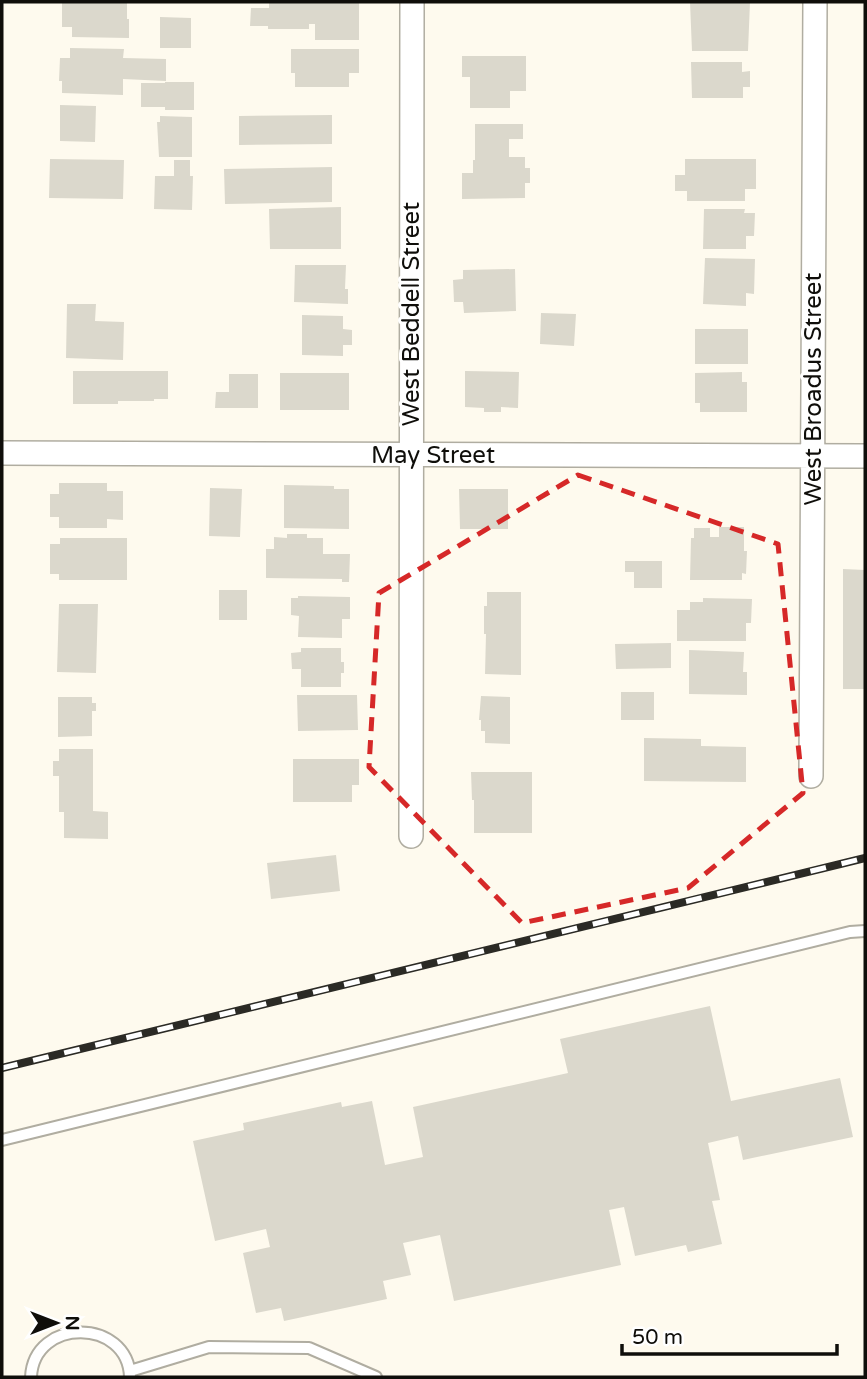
<svg xmlns="http://www.w3.org/2000/svg" width="867" height="1379" viewBox="0 0 867 1379" font-family="'Varela Round',sans-serif">
  <rect width="100%" height="100%" fill="#fefaee"/>
  <!-- building -->
  <path fill="#dbd8cc" d="M62,2h57v1h8v16h2v19l-57,-1v-10h-10z
    M269,2h90v38h-44v-16h-6v5h-41v-3h-18l1,-18h18z
    M690,2h60l-2,49h-56z
    M160,17l31,1v30h-31z
    M70,48l54,1 -1,9 43,1v22l-43,-2v16l-61,-2v-12h-3l1,-23h10z
    M291,49h68v24h-10v14h-54v-14h-4z
    M462,56h64v35h-16v17h-40v-31h-8z
    M691,62h51v10l8,-1v16h-7v11h-51z
    M165,82h29v28h-29v-3h-24v-24h24z
    M60,105l36,1 -1,36 -35,-1z
    M332,115v29l-93,1v-29z
    M160,116l32,1v40h-33l-2,-35h3z
    M475,124h48v15h-14v18h16v11h5v15h-5v15l-63,1v-26h11v-13h2z
    M50,159l74,1 -1,39 -74,-1z
    M685,159h71v30h-11v12h-58v-10h-12v-16h10z
    M174,160h16v16h3l-1,34 -38,-1 1,-33h19z
    M332,167v35l-107,2 -1,-35z
    M341,207v42h-71l-1,-40z
    M704,209h41l-1,4h11l-1,23h-8v13h-43z
    M705,258l50,1 -1,35 -8,-1v13l-43,-2z
    M295,265h51l-1,24h3v15l-54,-2z
    M515,269l1,42 -52,2 -1,-11h-9l-1,-22 10,-1v-9z
    M67,304h29l-1,17 29,1 -1,38 -57,-2z
    M541,313l35,1 -2,32 -34,-2z
    M302,315l41,1v13l9,1v15h-9v11l-41,-1z
    M695,329h53v35h-53z
    M73,371h95v28h-14v2h-36v3h-45z
    M465,371l54,1 -1,36 -17,-1v5h-17v-4l-19,-1z
    M742,372v10h5v30h-47v-9h-5v-30z
    M280,373h69v37h-69z
    M229,374h29v34h-43l1,-16h13z
    M59,483h48v8h16v29l-16,-1v9h-48v-11h-9v-23h9z
    M284,485l50,1v3h15v40l-65,-1z
    M210,488l32,1 -2,48 -31,-1z
    M459,489h49v40h-48z
    M719,527h25v24h3l-1,23 -4,-1v7h-52l1,-42h3v-10h16v9h9z
    M287,534h20v4h16v16h27l-1,28h-7v-3l-76,-1v-29h8v-12l13,1z
    M60,538h67v42h-68v-6h-9v-30h10z
    M625,561h37v27h-28v-16h-9z
    M843,569l22,1v119h-22z
    M219,590h28v30h-28z
    M487,592h34v83l-36,-1 1,-40h-2v-28h3z
    M298,596l52,1v22h-8v19l-44,-1 1,-21 -8,-1v-17h7z
    M703,598l49,1 -1,24h-5v18h-69v-31h13v-8h13z
    M59,604h39l-2,69 -39,-1z
    M671,643v25l-55,1 -1,-25z
    M301,648h40v14h3v11h-3v14h-40v-18h-9l-1,-16 10,-1z
    M689,650l55,2 -1,20h4v23l-58,-1z
    M621,692h33v28h-33z
    M297,695h60l1,35 -60,1z
    M481,696l29,1v47l-25,-1v-12h-4v-11h-2z
    M58,697h34v6h4v8h-4v25l-34,1z
    M644,738l57,1v7l45,1v35l-102,-1z
    M59,749h34v62l15,1v27l-44,-1v-26h-5v-36h-6v-15h6z
    M293,759h66v26h-7v17h-59z
    M471,772h61v61h-58v-33h-2z
    M336,855l4,36 -69,8 -4,-36z
    M710,1006l21,95 109,-23 13,59 -110,23 -5,-24 -30,7 12,57 -8,1 10,43 -34,8 -2,-7 -51,11 -11,-49 -15,3 12,55 -167,36 -14,-66 -37,8 8,32 -28,6 4,18 -103,22 -3,-13 -25,5 -13,-60 27,-6 -4,-18 -51,12 -22,-100 51,-11 -1,-7 98,-21 1,5 30,-6 13,64 38,-8 -10,-50 155,-34 -8,-34z"/>
  <g fill="none" stroke-linecap="round" stroke-linejoin="round">
    <defs>
      <path id="lane" d="M2,1140l848,-208 15,-1
        M130,1371l79,-24 100,1 67,29
        M31,1377c3,-60 97,-59 99,0"/>
      <path id="street" d="M2,453l863,3
        M811,776l4,-774
        M411,836l1,-834"/>
    </defs>
    <!-- lane casing -->
    <use href="#lane" stroke="#b0ada1" stroke-width="14"/>
    <!-- street casing -->
    <use href="#street" stroke="#b0ada1" stroke-width="26"/>
    <!-- lane -->
    <use href="#lane" stroke="#fff" stroke-width="10"/>
    <!-- street -->
    <use href="#street" stroke="#fff" stroke-width="23"/>
    <defs>
      <path id="rail" d="M2,1068l863,-210"/>
    </defs>
    <!-- rail casing -->
    <use href="#rail" stroke="#2b2a25" stroke-width="8"/>
    <!-- rail -->
    <use href="#rail" stroke="#fff" stroke-width="5" stroke-dasharray="16" stroke-linecap="butt"/>
  </g>
  <!-- marked area -->
  <path fill="none" stroke="#d62828" stroke-width="5" stroke-dasharray="14 9" stroke-linejoin="round" d="M578,475l200,69 25,249 -115,95 -166,35 -153,-156 10,-174z"/>
  <g text-anchor="middle" stroke-width="6" stroke-linejoin="round" paint-order="stroke">
    <!-- street labels -->
    <g font-size="24" fill="#0f0e0a" stroke="#fff">
      <text transform="translate(411 314) rotate(-90)" y="8">West Beddell Street</text>
      <text transform="translate(813 389) rotate(-90)" y="8">West Broadus Street</text>
      <text x="433" y="463">May Street</text>
    </g>
  </g>
  <!-- border -->
  <rect width="867" height="1379" fill="none" stroke="#0f0e0a" stroke-width="7"/>
  <!-- north arrow -->
  <g transform="translate(56 1323) rotate(90)" stroke="#ffffff" stroke-width="5" paint-order="stroke">
  <path d="M0-5L12 26L0 18L-12 26Z" fill="#0f0e0a"/>
  <text y="-10" font-size="19" font-weight="bold" text-anchor="middle" fill="#0f0e0a">N</text>
  </g>
  <!-- scale -->
  <path d="M622 1344v10h215v-10" fill="none" stroke="#0f0e0a" stroke-width="3.5"/>
  <text x="632" y="1344" font-size="21" fill="#0f0e0a" stroke="#ffffff" stroke-width="5" paint-order="stroke">50 m</text>
</svg>
